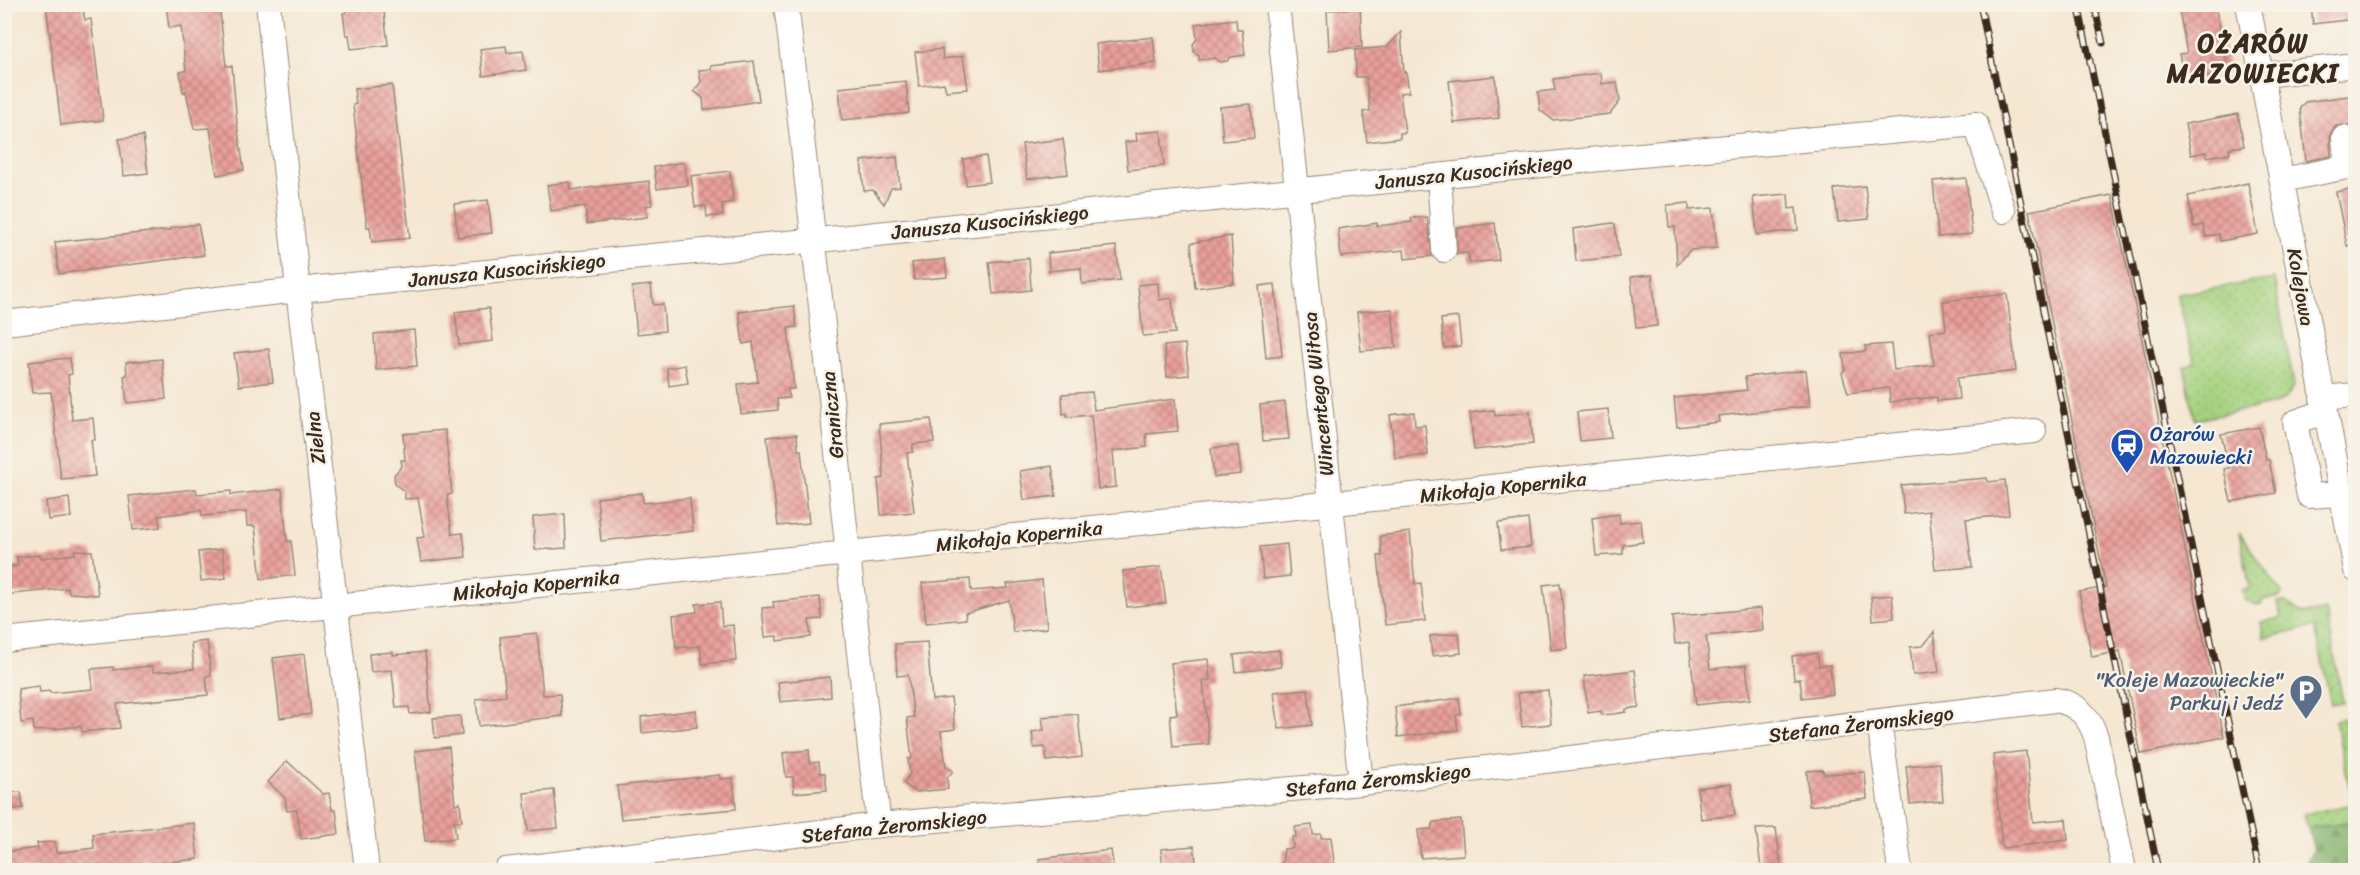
<svg xmlns="http://www.w3.org/2000/svg" width="2360" height="875" viewBox="0 0 2360 875" font-family="Sriracha,sans-serif">
  <defs>
    <pattern id="grass-dots" width="8" height="8" patternUnits="userSpaceOnUse" patternTransform="scale(1.5)"><rect width="8" height="8" fill="#a5d27f"/><path d="M2 2h.1M6 6h.1" fill="none" stroke="#8fb46d" stroke-width="1.8" stroke-linecap="round"/></pattern>
    <pattern id="forest-firs" width="22" height="20" patternUnits="userSpaceOnUse" patternTransform="scale(1.5)"><rect width="22" height="20" fill="#84b46e"/><path d="M5 1l3.5 6h-7zM16 11l3.5 6h-7z" fill="#6d935a"/></pattern>
    <pattern id="building-cross-hatch" width="8" height="8" patternUnits="userSpaceOnUse" patternTransform="scale(1.5)"><rect width="8" height="8" fill="#eaa09c"/><path d="M0 0l8 8M0 8l8-8" fill="none" stroke="#bf837f"/></pattern>
  </defs>
  <rect width="100%" height="100%" fill="#f7f3e8"/>
  <filter id="ink" filterUnits="userSpaceOnUse"><feTurbulence type="fractalNoise" baseFrequency=".0167" numOctaves="2"/><feDisplacementMap in="SourceGraphic" scale="12" xChannelSelector="R" yChannelSelector="G"/><feConvolveMatrix kernelMatrix="1 2 1 2 8 2 1 2 1" color-interpolation-filters="sRGB"/></filter>
  <filter id="wash" filterUnits="userSpaceOnUse"><feTurbulence type="fractalNoise" baseFrequency=".008" numOctaves="4" result="noise"/><feDisplacementMap in="SourceGraphic" scale="24" xChannelSelector="R" yChannelSelector="G"/><feGaussianBlur stdDeviation="1.35" result="paint"/><feColorMatrix in="noise" values="0 0 0 0 0 0 0 0 0 0 0 0 0 0 0 0 0 1.4 0 .05"/><feComposite in="paint" operator="in"/></filter>
  <g filter="url(#wash)">
    <rect width="100%" height="100%" fill="#f5e7d2"/>
    <!-- grass -->
    <path fill="url(#grass-dots)" stroke="#707e4e" stroke-width="1.5" d="M2274,279l20,106 -7,12 -12,7 -80,16 -11,-53 11,-4 -18,-69z
      M2239,533l43,60 -2,4 -18,3v4l-5,1 -12,-5 -3,-10 8,-2z
      M2278,602h8c16,15 18,13 40,8l17,92 -12,2 -16,-77 -51,11 -3,-16 20,-4z
      M2346,718l9,47v56l-47,7 -4,-14 49,-10 -18,-84z"/>
    <!-- forest -->
    <path fill="url(#forest-firs)" stroke="#606f46" stroke-width="1.5" d="M2355,821v49h-47l-2,-7 8,-14 -6,-21z"/>
    <g id="blocks">
      <!-- building -->
      <path fill="url(#building-cross-hatch)" d="M46,4h36l3,16 6,-1 12,101 -42,5z
        M166,4h53l7,62h6l5,58 7,46 -27,5 -7,-47 -16,1 -8,-38 -3,1 -3,-20 6,-1 -5,-45 -12,2z
        M345,4h38l5,41 -37,4 -2,-14h-3l-3,-22h3z
        M2178,4h37l14,68 -44,10 -6,-28 8,-1z
        M2311,4h44v15l-42,5z
        M1360,8l2,39 -33,3 -2,-40z
        M1236,19l1,11h5l3,25 -14,2 -4,4 -7,1 -5,-4 -16,2v-5l-5,-3 -1,-8 4,-5 -2,-15z
        M1401,32l3,41 2,-1 3,20 -9,1 5,40h-5v5l-33,4 -4,-30 7,-1 -4,-34h-10l-1,-27 32,-3z
        M1153,37l3,26 -57,7 -3,-26z
        M506,46l1,7 16,-2 3,19 -43,6 -3,-27z
        M942,49l1,10 20,-3 5,33 -22,2 -2,-8 -25,3 -4,-34z
        M754,61l5,40 -55,9 -1,-12 -9,-7 7,-9 -2,-12 12,-1v-3z
        M1601,73l1,11 15,-2 3,19 -10,13 -57,6 -13,-10 -2,-18 17,-2 -2,-11z
        M1495,76l4,42 -45,5 -5,-42z
        M906,81l3,32 -67,7 -3,-32z
        M392,85l18,153 -38,4 -2,-15h-3l-4,-34 -10,-88 3,-1 -2,-15z
        M2355,95v35l-6,-5 -13,1 -5,6 -1,7 1,17 -25,5 -6,-53 5,-6z
        M1251,104l3,34 -31,3 -3,-34z
        M2238,114l6,32 -15,2 1,5 -23,4 -1,-5 -15,3 -6,-31z
        M1161,131l3,35 -36,4 -3,-28 12,-1 -1,-8z
        M143,136l5,37 -24,3 -5,-37z
        M1063,139l5,35 -41,5 -5,-35z
        M986,156l4,26 -24,3 -3,-26z
        M897,157l3,30 -9,1 -7,16 -11,-14 -9,1 -3,-30z
        M684,162l4,23 -31,4 -3,-22z
        M730,171l3,31 -11,2 1,11 -16,2 -1,-11 -11,1 -4,-31z
        M1966,178l6,56 -34,3 -5,-56z
        M649,181l3,24 -6,1 1,11 -60,7 -2,-18 -34,5 -4,-26 23,-3 1,8z
        M2248,183l10,51 -38,7 -1,-7 -13,3 -3,-12 -9,2 -6,-31z
        M1865,186l4,33 -31,3 -4,-33z
        M2355,188v57l-8,1 -11,-54z
        M1788,194l1,15 7,-1 2,22 -41,5 -4,-38z
        M2112,195l112,542 -83,17 -21,-103 -28,6 -13,-65 27,-5 -77,-376z
        M488,200l4,33 -34,4 -4,-33z
        M1689,203v7l24,-2 4,40 -27,2 -13,15 -2,-38h-6l-2,-22z
        M1427,217l5,39 -27,3 -1,-9 -63,7 -3,-28 39,-6v3l35,-4 -1,-4z
        M1495,223l4,37 -29,3 -2,-10 -11,1v-26z
        M1612,223l3,1 4,33 -43,4 -3,-32z
        M198,224l6,31 -145,19 -4,-32 115,-12v-2z
        M1231,236l3,47 -39,5 -4,-45z
        M1116,246l4,34 -38,4 -1,-16 -32,3 -1,-18z
        M1029,258l2,32 -38,4 -4,-32z
        M945,259l2,18 -33,3 -2,-17z
        M1652,275l5,51 -21,2 -5,-51z
        M1158,283l1,17 13,-2 3,35 -32,3 -5,-51z
        M1275,284l7,72 -16,2 -7,-72z
        M651,285l2,20 10,-1 2,27 -28,3 -5,-47z
        M2007,294l9,77 -59,7 2,21 -22,2v-4l-47,5 -1,-14 -41,5 -6,-20 3,-4 -2,-15 23,-3 -1,-5 26,-2 3,26 40,-5 -4,-33 16,-2 -3,-29z
        M794,306l3,21 -9,1 6,61h-6l1,9 -12,1 1,11 -37,4 -3,-30 20,-2 -5,-40 -10,2 -4,-32z
        M489,308l4,33 -34,4 -4,-33z
        M1392,309l4,39 -35,3 -4,-39z
        M1458,317l3,29 -17,2 -3,-29z
        M414,330l3,36 -41,4 -2,-36z
        M1185,344l4,31 -22,2 -3,-31z
        M269,349l4,33 -34,4 -5,-33z
        M70,358l2,16 -4,1 4,45 21,-2 2,22h-4l4,36 -34,3 -10,-87 -19,1 -3,-31z
        M162,359l4,40 -39,4 -3,-27 3,-1 -1,-13z
        M685,365l3,18 -19,3 -2,-18z
        M1806,370l4,36 -92,10 1,6 -42,5 -3,-29 73,-8 -2,-13z
        M1092,392l2,18 81,-11 3,32 -32,3 1,13 -34,4 3,36 -18,2 -7,-74 -24,2v-4l-4,1 -1,-20z
        M1285,402l4,37 -26,2 -3,-36z
        M1608,409l3,29 -31,3 -3,-29z
        M1494,410l1,6 35,-4 3,32 -59,6 -4,-37z
        M1414,412l1,14 10,-1 3,30 -33,3 -5,-43z
        M931,419l3,23 -21,2v8l-6,1 7,59 -33,3 -3,-36 6,-1 -5,-54z
        M2259,427l7,33h3l7,33 -45,9 -7,-33 5,-1 -8,-34z
        M445,430l7,64 -5,1 5,39 11,-1 3,24 -45,5 -4,-24 8,-1 -7,-39 -13,1v-7l-10,-8 -1,-9 8,-9 -1,-6h4l-2,-26z
        M797,434l1,16h3l8,73 -31,3 -11,-89z
        M1238,446l3,28 -27,3 -3,-29z
        M1052,466l4,30 -32,4 -4,-29z
        M1987,478l1,4 17,-2 4,35 -43,4 6,48 -37,3 -6,-59 -25,3 -3,-29z
        M196,489l1,5 34,-3v4l51,-6 5,52h4l4,34 -34,4 -6,-53h-8l-1,-14 -44,4 -1,-6 -43,6 2,11 -27,3 -4,-34z
        M642,493l1,10 47,-5 3,33 -92,10 -4,-43z
        M69,498l2,19 -23,3 -2,-19z
        M565,514l1,34 -31,2 -2,-33z
        M1619,514l1,9 21,-2 2,21 -20,3v9l-27,2 -4,-38z
        M1528,519l3,28 -30,3 -3,-27z
        M1410,532l5,52 6,-1 4,38 -40,4 -7,-69h4l-2,-20z
        M1287,544l3,32 -27,3 -3,-32z
        M222,549l4,29 -25,3 -3,-29z
        M75,550l17,1 6,44 -29,-2 -1,-5 -64,7v-28l14,-1 -1,-9 23,-2 1,3 34,-4z
        M1161,567l5,36 -39,4 -4,-36z
        M970,579l1,12 37,-3 -1,-4 35,-4 5,48 -34,4 -4,-32 -44,13 1,6 -40,4 -4,-40z
        M1560,583l7,65 -16,2 -8,-65z
        M1892,595l2,23 -21,2 -2,-23z
        M820,597l2,22 -13,1 2,17 -34,4v-5l-12,1 -3,-29 12,-1 -1,-5z
        M720,602l2,24 11,-1 3,36 -34,3 -2,-18 -24,2 -3,-33 24,-3 -1,-8z
        M1761,608l2,22 -57,6 4,33 36,-4 4,34 -54,6 -7,-63 -14,2 -3,-27z
        M1934,632l5,40 -26,3 -3,-28 13,-1z
        M537,633l6,62 17,-1 2,22 -83,10 -3,-27 30,-3 -6,-59z
        M1459,633l2,20 -29,3 -2,-20z
        M207,641l4,34 -5,1 2,19 -91,9 3,24 -38,4 -1,-6 -47,5 -1,-10 -12,2 -3,-34 21,-3 1,6 10,-1v2l43,-4 -2,-20 22,-2v3l39,-4 1,6 41,-3 -3,-26z
        M927,642l5,58 19,-2 4,31 -14,2 5,35 7,5 -6,7 1,11 -33,3 -12,-9 7,-9 -2,-15h4l-5,-41 7,-1 -6,-42 -11,1 -2,-32z
        M1279,650l2,17 -45,5 -2,-17z
        M393,652v3l32,-3 6,60 -21,2 -1,-7 -13,1 -4,-38 -21,2 -2,-18z
        M1817,653l2,13 11,-1 3,29 -31,4 -2,-19h-6l-2,-23z
        M304,654l7,60 -31,4 -7,-60z
        M1208,659l2,21 -7,1 6,63 -36,3 -3,-32 7,-1 -6,-51z
        M1635,670l4,37 -13,2v3l-12,2 -12,1 -1,-4 -13,2 -4,-37z
        M830,677l1,20 -51,5 -2,-20z
        M1308,689l4,36 -33,4 -5,-37z
        M1548,690l3,34 -29,3 -4,-34z
        M1459,698l2,16 -5,1 2,15 -60,7 -3,-30z
        M696,710l1,17 -55,6 -1,-16z
        M1078,714l4,43 -35,4 -2,-14 -11,1 -2,-16 12,-2 -2,-13z
        M460,716l2,19 -27,3 -2,-20z
        M449,747l6,57 5,-1 2,18h-8l2,17 -31,3 -10,-90z
        M809,750l1,13 9,-1 1,11h5l2,17 -33,3 -1,-16h-7l-3,-24z
        M2026,751l7,71 33,-3 2,21 -66,8 -9,-93z
        M287,761l36,33 6,-1 3,17h4l3,24 -38,5 -4,-29 -10,1 -2,-13 -17,-16z
        M1940,763l3,38 -33,3 -4,-38z
        M1823,770l1,4 41,-2 2,27 -58,7 -2,-35z
        M720,775v4l13,-1 3,31 -115,10 -4,-33z
        M1731,784l4,31 -34,4 -4,-31z
        M554,790l4,38 -30,3 -4,-38z
        M21,792l2,16 -19,2v-17z
        M1461,820l3,35 -43,3 -3,-28 13,-1 3,-7z
        M194,823l4,36 -109,11h-85v-18l34,-4 -1,-5 18,-1 1,11 38,-5 -1,-14z
        M1312,825l1,10 8,-1v4l10,-1 4,33h-50l-3,-7 2,-14 9,-1 -1,-11h4l-1,-10z
        M1776,828l5,38 -20,2 -5,-39z
        M1194,846l3,24h-34l-2,-21z
        M1111,850l3,20h-74l-1,-11z"/>
    </g>
  </g>
  <g filter="url(#ink)">
    <use href="#blocks" fill-opacity="0" stroke="#988878" stroke-width="1.5"/>
    <g fill="none" stroke-linecap="round" stroke-linejoin="round">
      <defs>
        <path id="minor" d="M268,4l30,286 69,580
          M786,4c34,274 60,548 93,821
          M1277,4l84,779
          M2248,4l108,566
          M2263,75l93,-10
          M1439,176l5,74
          M2282,180l65,-13 -3,-29
          M4,323l294,-33 531,-51 790,-82 357,-33 27,87
          M2322,398l34,-3
          M2324,412l-29,10 14,74 31,-2
          M4,640c677,-69 1354,-137 2030,-209
          M1879,722l21,148
          M506,870l373,-45 482,-42 694,-83c22,3 34,16 41,37l28,133"/>
      </defs>
      <!-- minor casing -->
      <use href="#minor" stroke="#988878" stroke-width="26"/>
      <!-- minor -->
      <use href="#minor" stroke="#fff" stroke-width="24"/>
      <defs>
        <path id="rail" d="M1980,4l178,866
          M2078,4l181,866
          M2094,4l9,39"/>
      </defs>
      <!-- rail casing -->
      <use href="#rail" stroke="#3b2a1e" stroke-width="7"/>
      <!-- rail -->
      <use href="#rail" stroke="#f7f3e8" stroke-width="4.5" stroke-dasharray="14" stroke-linecap="butt"/>
    </g>
  </g>
  <!-- icons -->
  <defs>
    <symbol id="station-pin" viewBox="-11 -11 22 30"><path d="M0 17L-7.5 6A9.5 9.5 0 1 1 7.5 6Z" fill="#1a4fb4" stroke="#f7f3e8"/><path d="M-3-6H3Q5-6 5-4V2Q5 4 3 4L4.5 6H3L1.5 4h-3L-3 6H-4.5L-3 4Q-5 4-5 2V-4Q-5-6-3-6ZM-3.5-4v3h7v-3ZM-3.5 1v1.5H-2V1ZM2 1v1.5H3.5V1Z" fill="#fff"/></symbol>
    <symbol id="parking-pin" viewBox="-11 -11 22 30"><path d="M0 17L-7.5 6A9.5 9.5 0 1 1 7.5 6Z" fill="#5c6f8a" stroke="#f7f3e8"/><path d="M-3.5-5.5H1a3.5 3.5 0 0 1 0 7H-1V5.5H-3.5ZM-1-3.4V-.6H.8a1.4 1.4 0 0 0 0-2.8Z" fill="#fff"/></symbol>
  </defs>
  <g fill-rule="evenodd">
    <use href="#station-pin" x="2108" y="426" width="38" height="52"/>
    <use href="#parking-pin" x="2287" y="672" width="38" height="52"/>
  </g>
  <g text-anchor="middle" stroke-width="5" stroke-linejoin="round" paint-order="stroke">
    <!-- street labels -->
    <g font-size="20" fill="#3b2a1e" stroke="#f7f3e8">
      <text transform="translate(1474 172) rotate(-6)" y="7">Janusza Kusocińskiego</text>
      <text transform="translate(990 222) rotate(-6)" y="7">Janusza Kusocińskiego</text>
      <text transform="translate(507 270) rotate(-6)" y="7">Janusza Kusocińskiego</text>
      <text transform="translate(2301 287) rotate(80)" y="7">Kolejowa</text>
      <text transform="translate(1318 394) rotate(-96)" y="7">Wincentego Witosa</text>
      <text transform="translate(832 415) rotate(-96)" y="7">Graniczna</text>
      <text transform="translate(315 438) rotate(-97)" y="7">Zielna</text>
      <text transform="translate(1503 487) rotate(-6)" y="7">Mikołaja Kopernika</text>
      <text transform="translate(1019 536) rotate(-6)" y="7">Mikołaja Kopernika</text>
      <text transform="translate(536 585) rotate(-6)" y="7">Mikołaja Kopernika</text>
      <text transform="translate(1861 724) rotate(-7)" y="7">Stefana Żeromskiego</text>
      <text transform="translate(1378 780) rotate(-6)" y="7">Stefana Żeromskiego</text>
      <text transform="translate(894 826) rotate(-6)" y="7">Stefana Żeromskiego</text>
    </g>
    <!-- transit labels -->
    <g font-size="20" fill="#164399" stroke="#f7f3e8" text-anchor="start">
      <text x="2150" y="441">Ożarów<tspan x="2150" dy="23">Mazowiecki</tspan></text>
    </g>
    <!-- service labels -->
    <g font-size="20" fill="#4e5e75" stroke="#f7f3e8" text-anchor="end">
      <text x="2283" y="687">"Koleje Mazowieckie"<tspan x="2283" dy="23">Parkuj i Jedź</tspan></text>
    </g>
    <!-- district labels -->
    <g font-size="26" font-weight="bold" letter-spacing="1.5" fill="#3b2a1e" stroke="#f7f3e8">
      <text x="2253" y="52">OŻARÓW<tspan x="2253" dy="30">MAZOWIECKI</tspan></text>
    </g>
  </g>
  <!-- margin -->
  <rect width="2360" height="875" fill="none" stroke="#f7f3e8" stroke-width="24"/>
</svg>
